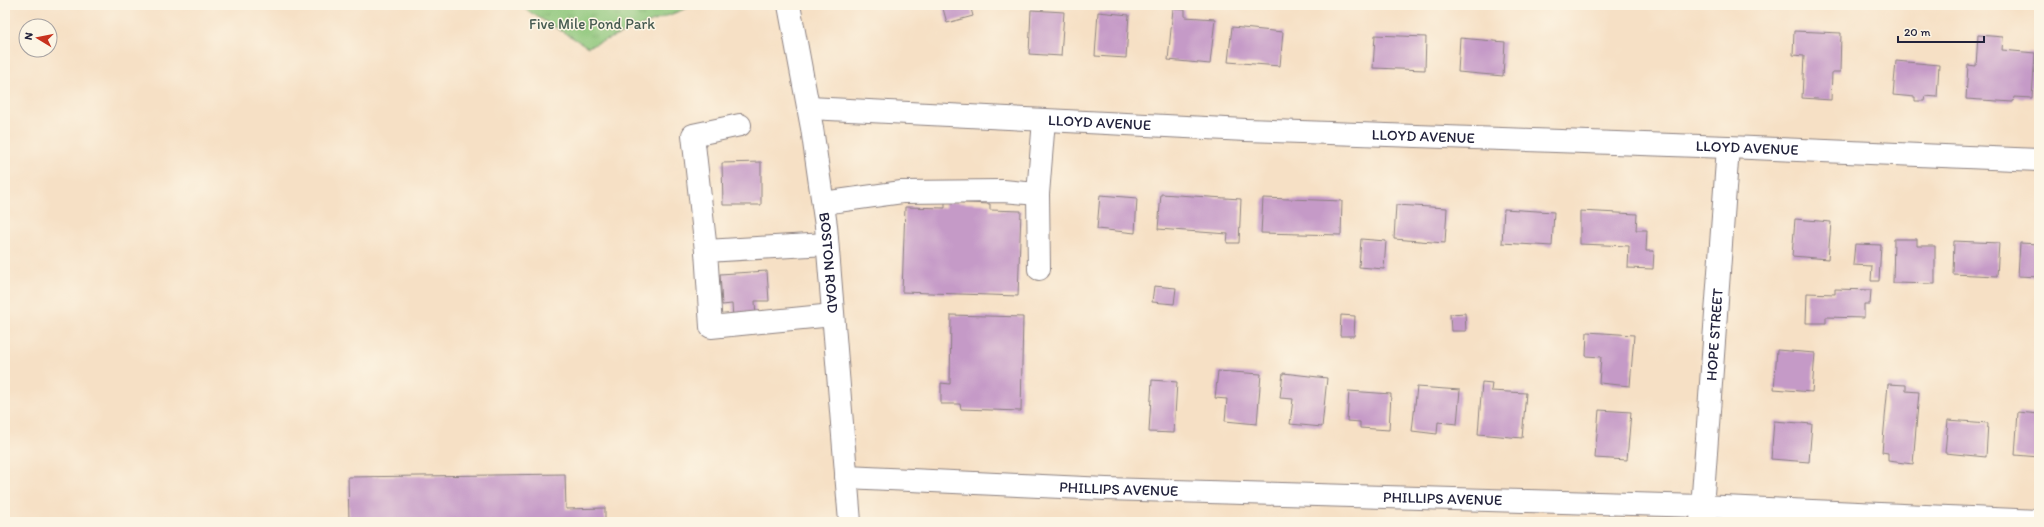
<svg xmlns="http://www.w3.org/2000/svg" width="2044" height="527" viewBox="0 0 2044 527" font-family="Itim,sans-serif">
  <defs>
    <pattern id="park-tufts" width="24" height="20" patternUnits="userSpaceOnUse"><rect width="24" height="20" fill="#8dc67a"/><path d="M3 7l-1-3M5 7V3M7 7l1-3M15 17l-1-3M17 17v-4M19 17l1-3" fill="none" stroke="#79aa6a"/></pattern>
  </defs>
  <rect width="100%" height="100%" fill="#fcf5e5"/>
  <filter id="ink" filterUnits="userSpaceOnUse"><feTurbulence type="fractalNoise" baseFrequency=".025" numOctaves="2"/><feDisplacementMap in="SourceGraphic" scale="8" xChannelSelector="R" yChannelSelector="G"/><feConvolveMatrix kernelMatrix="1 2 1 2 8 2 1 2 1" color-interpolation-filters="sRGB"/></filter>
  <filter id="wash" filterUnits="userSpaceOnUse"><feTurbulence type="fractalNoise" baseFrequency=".012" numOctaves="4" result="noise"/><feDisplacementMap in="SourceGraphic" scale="16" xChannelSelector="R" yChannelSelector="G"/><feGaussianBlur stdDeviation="0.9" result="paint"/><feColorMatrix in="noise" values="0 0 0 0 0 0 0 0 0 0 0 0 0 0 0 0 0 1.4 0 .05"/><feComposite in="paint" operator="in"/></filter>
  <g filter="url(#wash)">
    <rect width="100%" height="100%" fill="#f6e0c5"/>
    <!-- park -->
    <path fill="url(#park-tufts)" stroke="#58745a" d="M518,5h177l-107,42z"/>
    <g id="blocks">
      <!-- building -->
      <path fill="#c59ac7" d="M942,5h28l3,11 -26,7z
        M1767,5h10l-7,4z
        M1173,9l12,1v7l30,2 -5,45 -42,-4z
        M1031,10l33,2 -3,44 -32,-2z
        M1098,12l31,3 -3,43 -31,-2z
        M1232,27l51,5 -3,34 -52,-4z
        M1794,31l47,2 -1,39h-8l-1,28 -29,-2 2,-42 -11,-1z
        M1375,35l51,2 -1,33 -52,-2z
        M1978,35l25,2 -1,13 33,3 -3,45 -18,-1 -1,5 -47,-3 2,-34 8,1z
        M1460,38l45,4 -2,34 -45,-4z
        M1896,61l43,4 -2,32 -12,-1 -1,5h-9v-4l-22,-2z
        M761,162v43h-38l-1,-42z
        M1161,194l80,5 -2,44h-12l1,-9 -70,-5z
        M1100,195l37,3 -2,35 -38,-4z
        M1263,198l79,3 -1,34 -80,-2z
        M945,202l45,2v6l31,1 -3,85 -116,-4 3,-85 40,1z
        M1396,205l51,3 -2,35 -51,-4z
        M1504,209l50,3 -2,34 -50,-3z
        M1580,211l57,3 -1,16h11l-1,21h8l-1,18 -25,-1 1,-22 -49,-2z
        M1795,219l36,3 -3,37 -36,-3z
        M1361,239l25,2 -2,28 -25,-2z
        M1894,239h23v7h18v38l-42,-1z
        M1954,241l45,2 -2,33 -44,-2z
        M2020,243l19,1v33l-21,-1z
        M1855,244l26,1 -2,36h-8l1,-15 -19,-1z
        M767,271l2,30h-14l1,16 -23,1 -1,-14 -10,1 -2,-31z
        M1154,286l22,2 -2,16 -22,-2z
        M1835,289l36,1 -1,14h-6v14l-38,-1v6h-20l1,-30 28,1z
        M1465,313l1,18h-15l-1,-17z
        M951,315l72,2 -2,94 -60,-2 -1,-5h-19v-21l9,1z
        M1341,315l14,1 -1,20h-14z
        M1587,332l47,3 -4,51 -31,-3 2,-26 -15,-1z
        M1777,350l38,3 -3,39 -38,-3z
        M1218,371l43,3 -4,50 -32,-3 2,-22 -12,-1z
        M1283,373l44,5 -5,49 -32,-3 3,-25 -13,-1z
        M1152,380l25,2 -3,51 -25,-1z
        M1482,382l10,1 -1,8 35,2 -4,45 -44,-4z
        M1888,384l18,1v6l13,1 -6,72 -25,-3v-8l-6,-1z
        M1417,387l43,3 -3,34 -19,-2 -1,12 -25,-3z
        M1349,391l42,3 -2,36 -29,-2v-6l-13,-1z
        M1599,410l32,2 -4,48 -32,-2z
        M2018,412l21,2v43l-24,-2z
        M1948,420l40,3 -2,34 -41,-4z
        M1774,421l38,3 -3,38 -38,-3z
        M565,474l1,35 39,-1v14h-256l-1,-45z"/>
    </g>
  </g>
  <g filter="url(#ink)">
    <use href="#blocks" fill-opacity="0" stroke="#8c8180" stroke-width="1"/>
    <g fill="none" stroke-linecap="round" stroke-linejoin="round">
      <defs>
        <g id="minor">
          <path id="s1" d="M809,108l437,22 482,17 311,13"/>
          <path d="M1038,194l1,75"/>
          <path d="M823,203l79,-11 101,-1 35,3 6,-74"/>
          <path d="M827,244l-121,7 5,76 122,-12"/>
          <path d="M706,251l-13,-116 47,-10"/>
          <path id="s2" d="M846,477l260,12 595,17 338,15"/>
          <path id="s3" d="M1701,522l27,-375"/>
        </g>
        <g id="major">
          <path id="s4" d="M789,5l23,123 14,98 24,296"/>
        </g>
      </defs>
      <!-- minor casing -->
      <use href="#minor" stroke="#8c8180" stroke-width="24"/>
      <!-- major casing -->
      <use href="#major" stroke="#8c8180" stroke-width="24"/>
      <!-- minor -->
      <use href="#minor" stroke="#fff" stroke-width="22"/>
      <!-- major -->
      <use href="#major" stroke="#fff" stroke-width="22"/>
    </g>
  </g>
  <g text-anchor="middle" stroke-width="3" stroke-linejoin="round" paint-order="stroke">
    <!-- park labels -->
    <g font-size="15" fill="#475b51" stroke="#fcf5e5">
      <text x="592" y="29">Five Mile Pond Park</text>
    </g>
    <!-- street labels -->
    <g font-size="15" fill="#22223b" stroke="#fcf5e5">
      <text dy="5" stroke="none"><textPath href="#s1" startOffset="291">LLOYD AVENUE</textPath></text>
      <text dy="5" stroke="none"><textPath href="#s1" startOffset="615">LLOYD AVENUE</textPath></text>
      <text dy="5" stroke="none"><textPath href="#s1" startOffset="939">LLOYD AVENUE</textPath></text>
      <text dy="5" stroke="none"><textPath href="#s4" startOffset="261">BOSTON ROAD</textPath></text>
      <text dy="5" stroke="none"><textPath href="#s3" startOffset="188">HOPE STREET</textPath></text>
      <text dy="5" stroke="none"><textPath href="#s2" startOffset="273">PHILLIPS AVENUE</textPath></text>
      <text dy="5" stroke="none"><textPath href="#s2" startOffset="597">PHILLIPS AVENUE</textPath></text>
    </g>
  </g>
  <!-- margin -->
  <rect width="2044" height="527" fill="none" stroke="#fcf5e5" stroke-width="20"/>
  <!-- north arrow -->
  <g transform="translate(38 38) rotate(280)"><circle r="19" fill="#fcf5e5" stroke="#a5a1a1"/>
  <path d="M0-3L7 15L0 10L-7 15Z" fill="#c8321e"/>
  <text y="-6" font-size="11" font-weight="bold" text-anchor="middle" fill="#22223b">N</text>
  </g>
  <!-- scale -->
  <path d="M1898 36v6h86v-6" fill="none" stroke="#22223b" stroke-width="2"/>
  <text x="1904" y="36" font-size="12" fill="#22223b" stroke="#fcf5e5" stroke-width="3" paint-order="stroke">20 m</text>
</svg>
